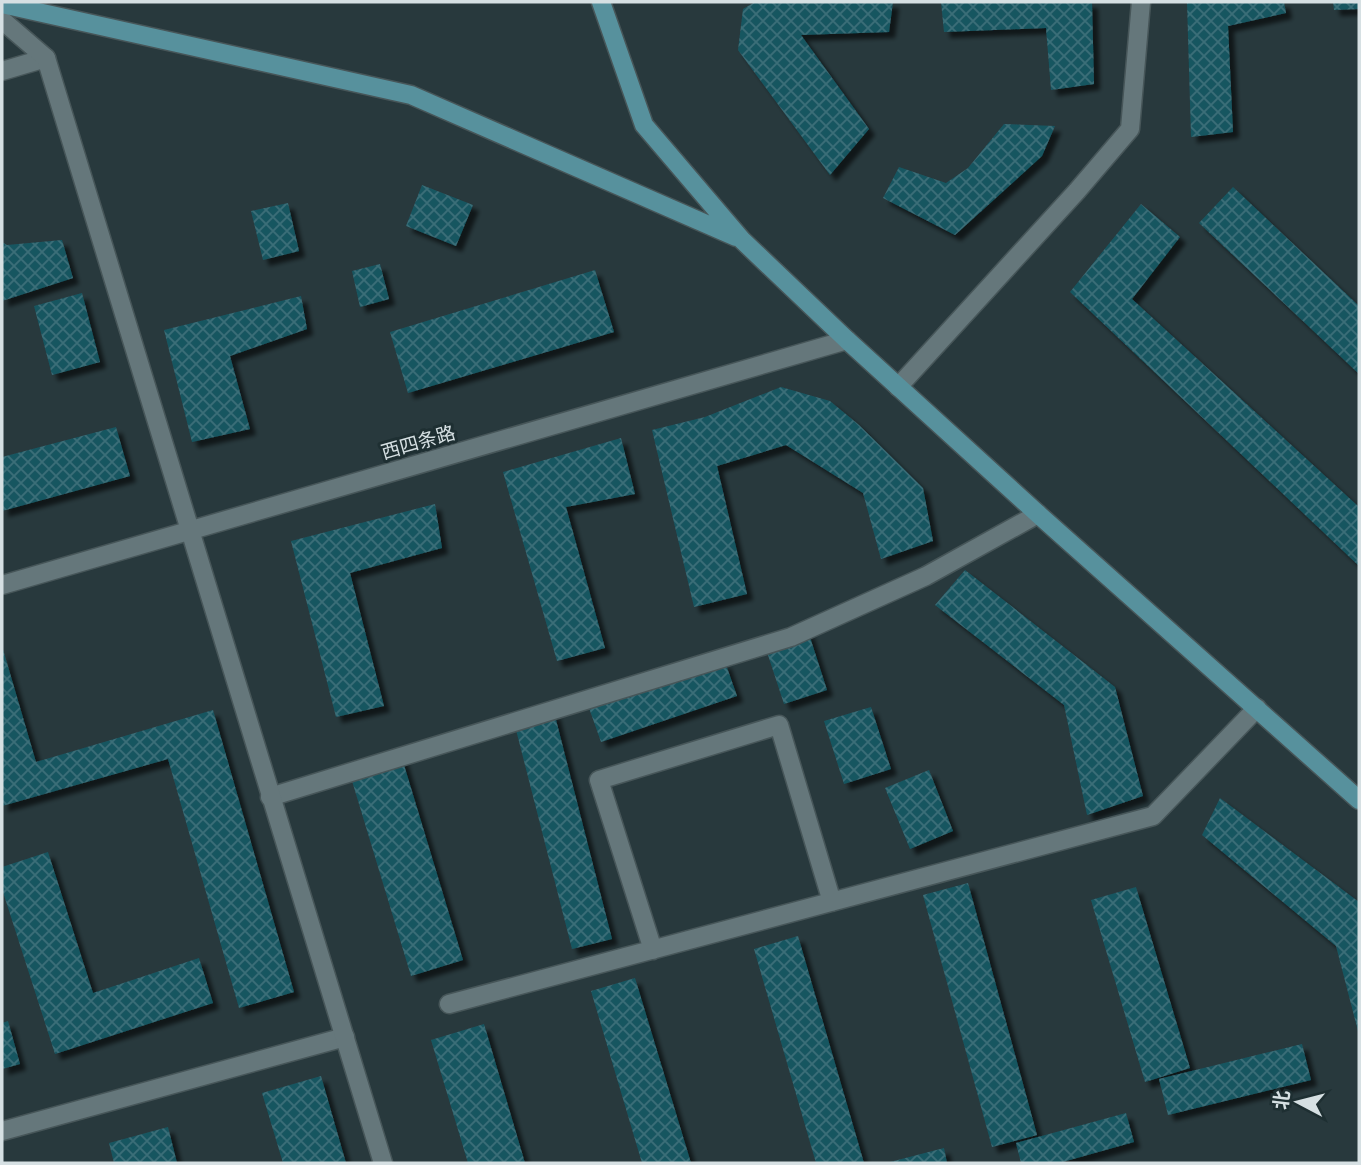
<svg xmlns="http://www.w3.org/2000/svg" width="1361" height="1165" viewBox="0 0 1361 1165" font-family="Raleway,'Noto Sans SC',sans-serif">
  <defs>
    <pattern id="building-cross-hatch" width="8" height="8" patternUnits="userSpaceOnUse" patternTransform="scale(1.75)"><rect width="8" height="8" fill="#195661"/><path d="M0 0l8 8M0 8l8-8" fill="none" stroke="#3a6e78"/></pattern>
    <filter id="shadow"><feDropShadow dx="6" dy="6" stdDeviation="2" flood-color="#0009"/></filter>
  </defs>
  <rect width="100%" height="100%" fill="#28393d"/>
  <!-- building -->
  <path fill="url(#building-cross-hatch)" filter="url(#shadow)" d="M755,2h138l-4,30 -88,3 68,94 -39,46 -92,-125 5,-41z
    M941,2h151l2,82 -43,6 -5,-62 -102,4z
    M1187,2h97l2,11 -58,13 5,106 -42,5z
    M1333,2h26v7l-25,1z
    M1004,124l51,2 -13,30 -87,79 -72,-37 16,-31 47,16 22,-15z
    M422,185l51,20 -17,41 -50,-20z
    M1233,187l126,119v68l-160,-151z
    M288,203l11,48 -36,9 -12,-49z
    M1141,204l39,33 -48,62 227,208v59l-289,-274z
    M62,240l11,38 -71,23v-59l5,3z
    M380,264l9,35 -29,8 -8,-36z
    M595,270l19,62 -206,61 -18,-61z
    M82,293l18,69 -48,13 -18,-69z
    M301,296l6,33 -77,27 20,73 -58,13 -28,-112z
    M781,387l49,14 29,24 64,63 10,53 -52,18 -18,-66 -77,-48 -69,21 30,128 -53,13 -42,-177 53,-13z
    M116,427l14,49 -128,35v-54z
    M621,438l14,56 -69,13 39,141 -48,13 -54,-189z
    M435,504l7,44 -92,25 34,133 -48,11 -45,-176z
    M965,570l150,117 28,109 -56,19 -23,-110 -129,-100z
    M808,631l19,59 -43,14 -19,-58z
    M2,646l34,116 177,-52 81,282 -55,16 -71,-249 -166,47z
    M725,662l12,34 -136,46 -12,-34z
    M871,707l20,62 -47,15 -20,-63z
    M554,712l58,227 -40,10 -58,-227z
    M401,755l62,205 -52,16 -62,-205z
    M929,770l24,61 -43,18 -25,-61z
    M1220,798l139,104v133l-23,-89 -134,-111z
    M48,852l45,141 106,-35 14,45 -158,51 -53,-165v-22z
    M968,883l69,252 -45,12 -69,-252z
    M1136,887l54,181 -45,14 -54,-182z
    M798,936l66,227h-48l-62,-214z
    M635,978l56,185h-49l-51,-172z
    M8,1021l12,43 -18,5v-46z
    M484,1024l41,139h-57l-37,-123z
    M1302,1044l9,36 -143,35 -9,-36z
    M321,1076l25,87h-63l-21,-70z
    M1126,1113l8,29 -75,21h-38l-5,-20z
    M168,1127l9,36h-63l-5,-20z
    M944,1148l3,15h-57v-1z"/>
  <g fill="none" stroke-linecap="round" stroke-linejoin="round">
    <defs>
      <path id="minor" d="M2,71l44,-13
        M898,387l179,-196 53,-62 11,-127
        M270,797l521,-160 135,-61 112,-62
        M653,950l-54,-170 180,-55 53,177
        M449,1004l704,-188 104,-108
        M2,1131l343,-94"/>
      <path id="tertiary" d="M2,20l44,38 337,1105
        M2,585l845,-245"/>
      <path id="secondary" d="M601,2l43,123 98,115 105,100 191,174 321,286
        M2,4l409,91 325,142"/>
    </defs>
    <!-- minor casing -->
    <use href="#minor" stroke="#475659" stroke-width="21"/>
    <!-- tertiary casing -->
    <use href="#tertiary" stroke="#475659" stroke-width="21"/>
    <!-- secondary casing -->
    <use href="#secondary" stroke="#475659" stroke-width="21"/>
    <!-- minor -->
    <use href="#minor" stroke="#65777b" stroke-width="18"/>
    <!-- tertiary -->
    <use href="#tertiary" stroke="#65777b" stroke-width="18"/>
    <!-- secondary -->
    <use href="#secondary" stroke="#57919d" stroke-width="18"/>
  </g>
  <g text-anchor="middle" stroke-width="6" stroke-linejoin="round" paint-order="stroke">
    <!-- street labels -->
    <g font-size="19" fill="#d6e0e3" stroke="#1e2f32">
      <text transform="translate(418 442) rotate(-16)" y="7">西四条路</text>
    </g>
  </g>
  <!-- border -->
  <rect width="1361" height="1165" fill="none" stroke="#d6e0e3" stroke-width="7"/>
  <!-- north arrow -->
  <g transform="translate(1298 1102) rotate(277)" stroke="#1e2f32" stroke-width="5" paint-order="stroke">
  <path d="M0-5L12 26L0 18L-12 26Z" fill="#d6e0e3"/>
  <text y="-10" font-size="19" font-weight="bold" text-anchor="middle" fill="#d6e0e3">北</text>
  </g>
</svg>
